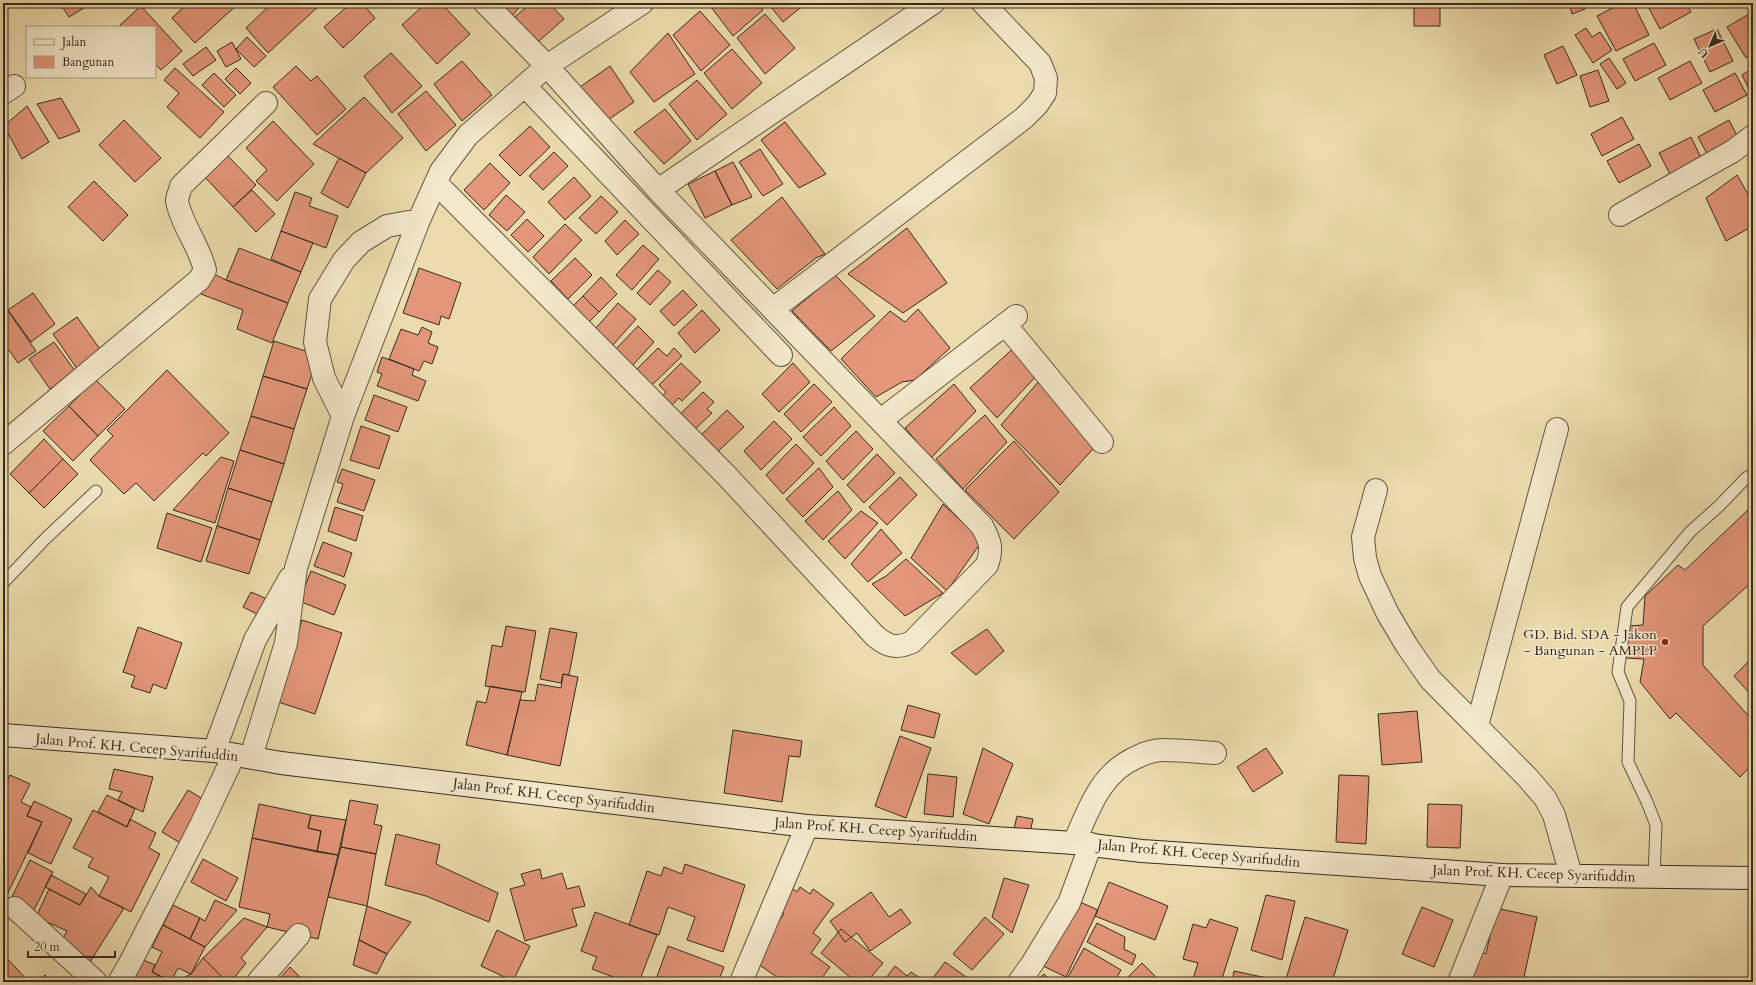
<svg xmlns="http://www.w3.org/2000/svg" width="1756" height="985" viewBox="0 0 1756 985" font-family="Cardo,serif">
  <rect width="100%" height="100%" fill="#ecdcad"/>
  <filter id="stains"><feTurbulence type="fractalNoise" baseFrequency=".005" numOctaves="4"/><feColorMatrix values="0 0 0 0 .2 0 0 0 0 .09 0 0 0 0 .02 0 0 0 .5 -.17"/></filter>
  <radialGradient id="worn" r=".72"><stop offset=".6" stop-color="#630" stop-opacity="0"/><stop offset="1" stop-color="#630" stop-opacity=".3"/></radialGradient>
  <!-- building -->
  <path fill="#e39679" stroke="#362b20" d="M60,3h32l-23,14z
    M188,3h51l-44,40 -23,-25z
    M272,3h50l-54,50 -22,-25z
    M351,3h11l13,15 -32,30 -19,-21z
    M426,3h15l29,31 -33,30 -35,-39z
    M496,3h27l-11,13z
    M531,3h18l15,16 -33,29 -22,-26z
    M708,3h49l6,7 -30,26z
    M768,3h38l-23,19z
    M1414,3h26v23h-26z
    M1569,3h14l2,6 -13,5z
    M1622,3h11l16,32 -33,16 -19,-35z
    M1646,3h40l5,9 -31,17z
    M141,6l41,45 -21,19 -6,-6v-37h-34l-1,-2z
    M700,11l30,34 -29,26 -28,-36z
    M765,14l30,34 -30,26 -28,-36z
    M1749,14l4,7v33l-7,4 -19,-31z
    M1586,28l6,9 8,-5 12,18 -19,13 -18,-28z
    M1717,29l16,32 -23,11 -16,-33z
    M668,33l27,41 -41,28 -24,-30z
    M247,37l19,19 -12,11 -18,-18z
    M232,42l9,17 -15,8 -9,-16z
    M1654,43l12,22 -31,16 -12,-22z
    M1563,46l14,29 -20,9 -13,-29z
    M206,47l10,13 -23,16 -10,-12z
    M732,49l30,34 -30,26 -28,-36z
    M391,53l31,33 -30,27 -28,-37z
    M1609,58l17,25 -9,6 -17,-25z
    M462,61l30,34 -30,26 -28,-37z
    M1690,61l12,22 -32,17 -12,-22z
    M296,66l15,15 6,-5 29,33 -29,26 -44,-48z
    M610,66l24,36 -32,22 -25,-35z
    M175,68l49,44 -24,26 -33,-31 12,-14 -15,-13z
    M236,68l15,15 -11,11 -15,-15z
    M1753,68v29l-11,-22z
    M1598,70l11,31 -19,6 -10,-31z
    M214,73l22,22 -12,12 -22,-22z
    M1735,73l12,22 -32,17 -12,-22z
    M697,80l30,34 -30,26 -28,-36z
    M426,91l30,34 -30,26 -28,-37z
    M364,97l39,41 -37,35 -53,-29z
    M61,98l19,33 -21,8 -22,-35z
    M27,106l22,36 -27,17 -18,-33z
    M665,109l26,32 -27,23 -30,-32z
    M1622,117l12,22 -32,17 -11,-22z
    M124,120l37,38 -26,24 -36,-37z
    M1729,120l12,23 -31,16 -12,-22z
    M273,121l41,43 -37,37 -21,-20 11,-11 -21,-22z
    M785,122l41,52 -27,14 -38,-48z
    M530,126l20,21 -30,29 -21,-21z
    M1691,137l11,23 -31,16 -12,-23z
    M1639,144l12,22 -32,17 -12,-22z
    M760,149l23,35 -20,12 -24,-34z
    M223,151l33,34 -23,22 -33,-35z
    M554,152l14,14 -25,24 -14,-14z
    M339,158l27,15 -18,35 -27,-15z
    M733,162l19,35 -20,8 -17,-34z
    M490,163l20,20 -26,27 -20,-20z
    M715,171l17,34 -27,13 -17,-34z
    M1737,175l16,28v23l-27,15 -20,-43z
    M574,177l17,19 -26,24 -17,-18z
    M94,181l34,34 -25,26 -35,-34z
    M252,190l23,24 -19,18 -23,-25z
    M295,192l17,6 -3,8 29,10 -12,32 -45,-17z
    M506,195l19,17 -18,19 -18,-16z
    M601,196l17,16 -22,22 -17,-16z
    M782,197l43,57 -9,4 -39,31 -46,-49z
    M527,219l17,17 -16,16 -17,-17z
    M625,220l14,14 -22,21 -12,-14z
    M565,224l17,16 -33,34 -16,-17z
    M907,228l40,55 -44,30 -55,-39z
    M281,231l32,12 -12,29 -30,-13z
    M643,245l16,14 -27,31 -16,-15z
    M239,248l62,24 -13,31 -62,-23z
    M575,258l17,17 -24,24 -17,-18z
    M419,268l42,15 -12,36 -8,-3 -2,9 -36,-12z
    M658,270l13,12 -21,23 -13,-12z
    M210,272l16,8 62,23 -16,40 -35,-14 6,-19 -42,-16z
    M835,275l40,41 -44,35 -39,-40z
    M601,277l16,17 -18,18 -16,-16z
    M683,290l14,15 -23,21 -14,-15z
    M33,293l22,31 -24,18 -23,-32z
    M583,296l16,16 -10,10 -16,-16z
    M618,303l18,16 -23,26 -18,-16z
    M6,308l30,43 -18,12 -9,-13 -6,4v-44z
    M918,309l32,39 -35,32 -13,2 -26,15 -35,-38 49,-48 15,11z
    M702,310l18,20 -25,23 -17,-20z
    M77,317l28,39 -25,17 -27,-39z
    M638,326l16,16 -22,24 -17,-16z
    M422,327l10,5 -4,11 10,4 -6,17 -8,-3 -5,10 -30,-12 12,-30 17,6z
    M274,341l44,14 -11,34 -44,-13z
    M54,342l21,29 -25,18 -21,-30z
    M1018,344l23,27 -44,47 -27,-30z
    M658,348l9,8 7,-8 8,8 -32,31 -16,-15z
    M382,357l32,12 -2,6 14,6 -8,20 -41,-15 5,-12 -5,-2z
    M681,363l20,19 -19,19 -3,-3 -11,11 -9,-9 7,-8 -7,-7z
    M793,363l17,19 -31,30 -17,-18z
    M167,370l62,63 -23,23 -3,-3 -49,48 -18,-18 -12,11 -34,-34 23,-24 -6,-6z
    M1046,373l58,64 -44,48 -59,-60z
    M263,376l44,13 -13,40 -43,-13z
    M95,379l30,30 -27,27 -29,-30z
    M814,384l18,18 -31,30 -17,-18z
    M954,384l22,27 -45,47 -26,-30z
    M703,392l11,10 -7,7 5,4 -22,21 -15,-15z
    M374,395l33,12 -9,25 -33,-12z
    M69,406l29,30 -25,25 -30,-30z
    M834,407l17,19 -30,30 -18,-19z
    M727,410l17,17 -32,30 -16,-17z
    M985,415l22,27 -44,47 -27,-30z
    M251,416l43,13 -10,35 -44,-14z
    M774,421l18,18 -31,31 -17,-19z
    M361,426l29,10 -11,33 -29,-9z
    M856,431l17,18 -30,31 -17,-19z
    M44,439l19,20 -34,34 -19,-19z
    M1014,441l45,51 -45,47 -49,-49z
    M796,444l18,19 -31,31 -17,-19z
    M240,450l44,14 -12,38 -44,-14z
    M877,454l18,19 -31,30 -17,-18z
    M221,457l13,4 -19,62 -42,-13z
    M63,459l15,15 -34,34 -15,-15z
    M819,468l14,19 -30,30 -17,-18z
    M342,469l33,11 -11,31 -27,-9 6,-18 -6,-2z
    M900,477l17,18 -30,30 -18,-18z
    M228,488l44,14 -12,38 -43,-14z
    M838,491l14,19 -29,30 -18,-19z
    M943,504l39,37 -35,50 -36,-33z
    M1753,505v76l-50,45v39l50,56v43l-13,13 -64,-64 -6,6 -30,-37 4,-23 -19,-1 2,-32 16,-1 2,-29 33,-31 7,5z
    M335,507l28,9 -7,25 -28,-10z
    M861,511l17,12 -33,36 -17,-18z
    M167,513l45,15 -11,34 -44,-14z
    M217,526l43,14 -11,34 -43,-13z
    M881,529l21,24 -34,29 -17,-18z
    M323,542l29,11 -8,24 -30,-11z
    M906,559l37,34 -38,23 -33,-32 14,-8z
    M311,571l35,14 -12,30 -35,-14z
    M251,592l16,7 -8,16 -16,-8z
    M302,620l40,13 -27,81 -40,-13z
    M506,626l30,5 -11,61 -40,-6 7,-41 10,2z
    M138,627l44,16 -16,46 -13,-5 -3,9 -19,-6 4,-11 -12,-4z
    M550,628l27,5 -8,42 -6,-1 -2,9 -21,-4z
    M987,629l17,22 -28,24 -25,-22z
    M1753,657v40l-19,-21z
    M563,674l15,3 -18,89 -53,-11 13,-55 15,1 3,-17 23,4z
    M490,686l32,6 -15,63 -41,-10 11,-44 9,2z
    M908,705l32,9 -6,24 -33,-8z
    M1417,711l5,51 -40,3 -4,-51z
    M733,730l69,11 -2,16 -11,-1 -7,46 -58,-9z
    M900,736l31,12 -25,70 -31,-12z
    M983,748l30,16 -24,60 -26,-10z
    M1266,748l17,25 -30,19 -16,-25z
    M114,769l39,8 -10,35 -25,-12 4,-8 -13,-3z
    M928,774l29,3 -4,40 -29,-3z
    M10,775l20,9 -9,18 10,5 -4,9 15,6 -36,75 -3,-1v-106z
    M1339,775l30,1 -3,68 -30,-2z
    M188,790l20,12 -26,42 -20,-12z
    M107,795l28,14 -8,18 -29,-15z
    M350,800l28,5 -4,19 8,2 -6,28 -35,-7z
    M34,801l38,18 -21,45 -23,-11 14,-31 -15,-6z
    M259,804l52,11 -3,13 13,3 -4,21 -65,-14z
    M1428,804l34,1 -2,43 -33,-1z
    M93,810l34,17 3,-8 26,14 -7,15 11,6 -29,58 -32,-16 10,-19 -21,-10 5,-9 -20,-10z
    M311,815l35,5 -8,35 -21,-3 4,-21 -13,-3z
    M1017,816l16,3 -4,18 -16,-4z
    M396,834l44,11 -4,19 62,29 -9,29 -63,-26 -41,-11z
    M252,838l86,17 -20,84 -51,-12 3,-13 -31,-7z
    M341,847l35,7 -9,52 -39,-9z
    M203,859l35,19 -12,23 -35,-19z
    M30,860l23,12 -20,40 -23,-11z
    M685,864l60,21 -22,67 -36,-12 8,-23 -27,-10 -9,28 -30,-10 18,-54 14,5 3,-9 18,7z
    M540,869l2,10 20,-6 5,16 12,-3 6,20 -13,3 5,17 -52,15 -15,-52 15,-4 -4,-11z
    M51,875l35,19 -6,11 -35,-18z
    M1004,878l25,7 -17,48 -20,-16z
    M1109,882l59,24 -13,34 -60,-24z
    M789,886l8,6 3,-5 10,7 3,-5 21,15 -21,29 8,6 -10,14 19,14 -11,15h-35l-33,-23 33,-45 -10,-7z
    M91,887l8,9 25,12 -34,54 -31,-17 8,-14 -31,-14 13,-28 31,16z
    M871,892l18,25 12,-8 10,14 -41,28 -13,-18 -12,9 -15,-21z
    M1266,895l29,6 -13,59 -31,-10z
    M1073,899l25,11 -32,67 -25,-12z
    M215,900l22,10 -32,37 -15,-8 10,-21 5,3z
    M173,905l27,13 -10,21 -27,-14z
    M367,906l44,16 -24,32 -28,-14z
    M1422,907l31,13 -19,47 -32,-13z
    M1496,908l41,9 -14,65h-53l7,-31 9,3z
    M595,912l62,23 -18,47h-12l-35,-13 5,-12 -16,-6z
    M985,917l19,17 -32,36 -19,-16z
    M1305,917l43,13 -16,52h-47z
    M244,918l23,9 -26,31 5,5 -15,19h-4l-24,-24z
    M1210,919l28,9 -17,54h-29l6,-19 -15,-4 10,-35 13,4z
    M1097,923l28,14 -1,12 12,6 -4,10 -45,-23z
    M163,925l42,22 -14,27 -13,-6 -7,13 -19,-9 10,-20 -10,-5z
    M841,929l42,34 -16,19h-11l-35,-29z
    M497,930l33,16 -17,35 -32,-15z
    M359,940l28,14 -10,20 -24,-9z
    M668,946l56,21 -6,15h-63z
    M1084,948l37,22 -7,12h-37l-9,-5z
    M3,954l26,28h-26z
    M203,958l24,24h-36l-6,-5 6,-3z
    M141,959l14,6 -3,7 19,10h-37l-3,-2z
    M945,962l28,20h-43z
    M1142,963l16,16 -3,3h-32z
    M895,966l12,10 4,-4 15,10h-43z
    M290,967l15,15h-29z
    M1234,971l42,9v2h-44z
    M1044,974l8,8h-17z
    M45,975l6,7h-13z"/>
  <g fill="none" stroke-linecap="round" stroke-linejoin="round">
    <defs>
      <path id="service" d="M3,583l42,-44 51,-48
        M1654,877l2,-52 -9,-23 -19,-40 2,-61 -12,-29 9,-65 63,-75 29,-26 27,-28 7,-4"/>
      <path id="minor" d="M525,86l256,269
        M3,93l11,-7
        M436,183l290,292 149,161c13,11 22,13 37,6l75,-77c6,-17 3,-24 -5,-39l-324,-336 -111,-124 -62,-63
        M658,190l275,-187
        M1620,215l113,-64 20,-15
        M773,309l251,-191 13,-13 8,-12 1,-15 -6,-15 -57,-60
        M1005,324l97,118
        M343,416l-19,-38 -9,-36 5,-43 24,-39 17,-18 26,-16 32,-6
        M881,420l135,-104
        M3,444l196,-164 6,-10c-5,-23 -24,-46 -28,-69 0,-4 3,-10 4,-15l85,-83
        M1376,490l-13,47 2,21 5,18 18,38 19,32 23,33 97,98 18,21 9,17 17,60
        M1477,726l80,-297
        M214,751l41,-111 35,-62
        M251,757l35,-114 10,-75 47,-152 76,-196 22,-49 27,-36 79,-69 95,-63
        M1074,843c15,-34 26,-70 63,-86 8,-4 17,-7 26,-7 17,0 35,2 52,3
        M15,908l81,74
        M119,982l10,-17 72,-140 33,-70
        M258,982l41,-47
        M741,982l66,-156
        M1019,982l13,-18 37,-61 22,-59
        M1459,982l43,-107"/>
      <path id="secondary" d="M3,735l211,16 67,12 526,63 267,17 68,8 360,24 251,3"/>
    </defs>
    <!-- service casing -->
    <use href="#service" stroke="#645743" stroke-width="13"/>
    <!-- minor casing -->
    <use href="#minor" stroke="#645743" stroke-width="24"/>
    <!-- secondary casing -->
    <use href="#secondary" stroke="#362b20" stroke-width="24"/>
    <!-- service -->
    <use href="#service" stroke="#f3e8ca" stroke-width="11"/>
    <!-- minor -->
    <use href="#minor" stroke="#f3e8ca" stroke-width="22"/>
    <!-- secondary -->
    <use href="#secondary" stroke="#f3e8ca" stroke-width="22"/>
  </g>
  <!-- markers -->
  <circle fill="#8f2418" stroke="#f3e8ca" stroke-width="1.5" cx="1665" cy="642" r="4"/>
  <g text-anchor="middle" stroke-width="3" stroke-linejoin="round" paint-order="stroke">
    <!-- poi labels -->
    <g font-size="14" fill="#362b20" stroke="#f3e8ca" text-anchor="end">
      <text x="1657" y="639">GD. Bid. SDA - Jakon<tspan x="1657" dy="16">- Bangunan - AMPLP</tspan></text>
    </g>
    <!-- street labels -->
    <g font-size="14" fill="#362b20" stroke="#f3e8ca">
      <text transform="translate(137 747) rotate(5)" y="5">Jalan Prof. KH. Cecep Syarifuddin</text>
      <text transform="translate(554 795) rotate(7)" y="5">Jalan Prof. KH. Cecep Syarifuddin</text>
      <text transform="translate(876 829) rotate(4)" y="5">Jalan Prof. KH. Cecep Syarifuddin</text>
      <text transform="translate(1199 853) rotate(5)" y="5">Jalan Prof. KH. Cecep Syarifuddin</text>
      <text transform="translate(1534 873) rotate(2)" y="5">Jalan Prof. KH. Cecep Syarifuddin</text>
    </g>
  </g>
  <!-- margin -->
  <rect width="1756" height="985" fill="none" stroke="#ecdcad" stroke-width="16"/>
  <rect x="4" y="4" width="1748" height="977" fill="none" stroke="#362b20" stroke-width="2"/>
  <rect x="8" y="8" width="1740" height="969" fill="none" stroke="#362b20"/>
  <!-- legend -->
  <rect x="26" y="26" width="130" height="52" fill="#f3e8ca" stroke="#a79c86"/>
  <rect x="34" y="39" width="20" height="6" fill="#f3e8ca" stroke="#a79c86"/>
  <text x="62" y="46" font-size="12" fill="#362b20">Jalan</text>
  <rect x="34" y="56" width="20" height="12" fill="#e39679" stroke="#a79c86"/>
  <text x="62" y="66" font-size="12" fill="#362b20">Bangunan</text>
  <!-- north arrow -->
  <g transform="translate(1710 46) rotate(225)" stroke="#f3e8ca" stroke-width="3" paint-order="stroke">
  <path d="M0-3L7 15L0 10L-7 15Z" fill="#362b20"/>
  <text y="-6" font-size="11" font-weight="bold" text-anchor="middle" fill="#362b20">U</text>
  </g>
  <!-- scale -->
  <path d="M28 951v6h87v-6" fill="none" stroke="#362b20" stroke-width="2"/>
  <text x="34" y="951" font-size="12" fill="#362b20" stroke="#f3e8ca" stroke-width="3" paint-order="stroke">20 m</text>
  <rect width="100%" height="100%" filter="url(#stains)"/>
  <rect width="100%" height="100%" fill="url(#worn)"/>
</svg>
